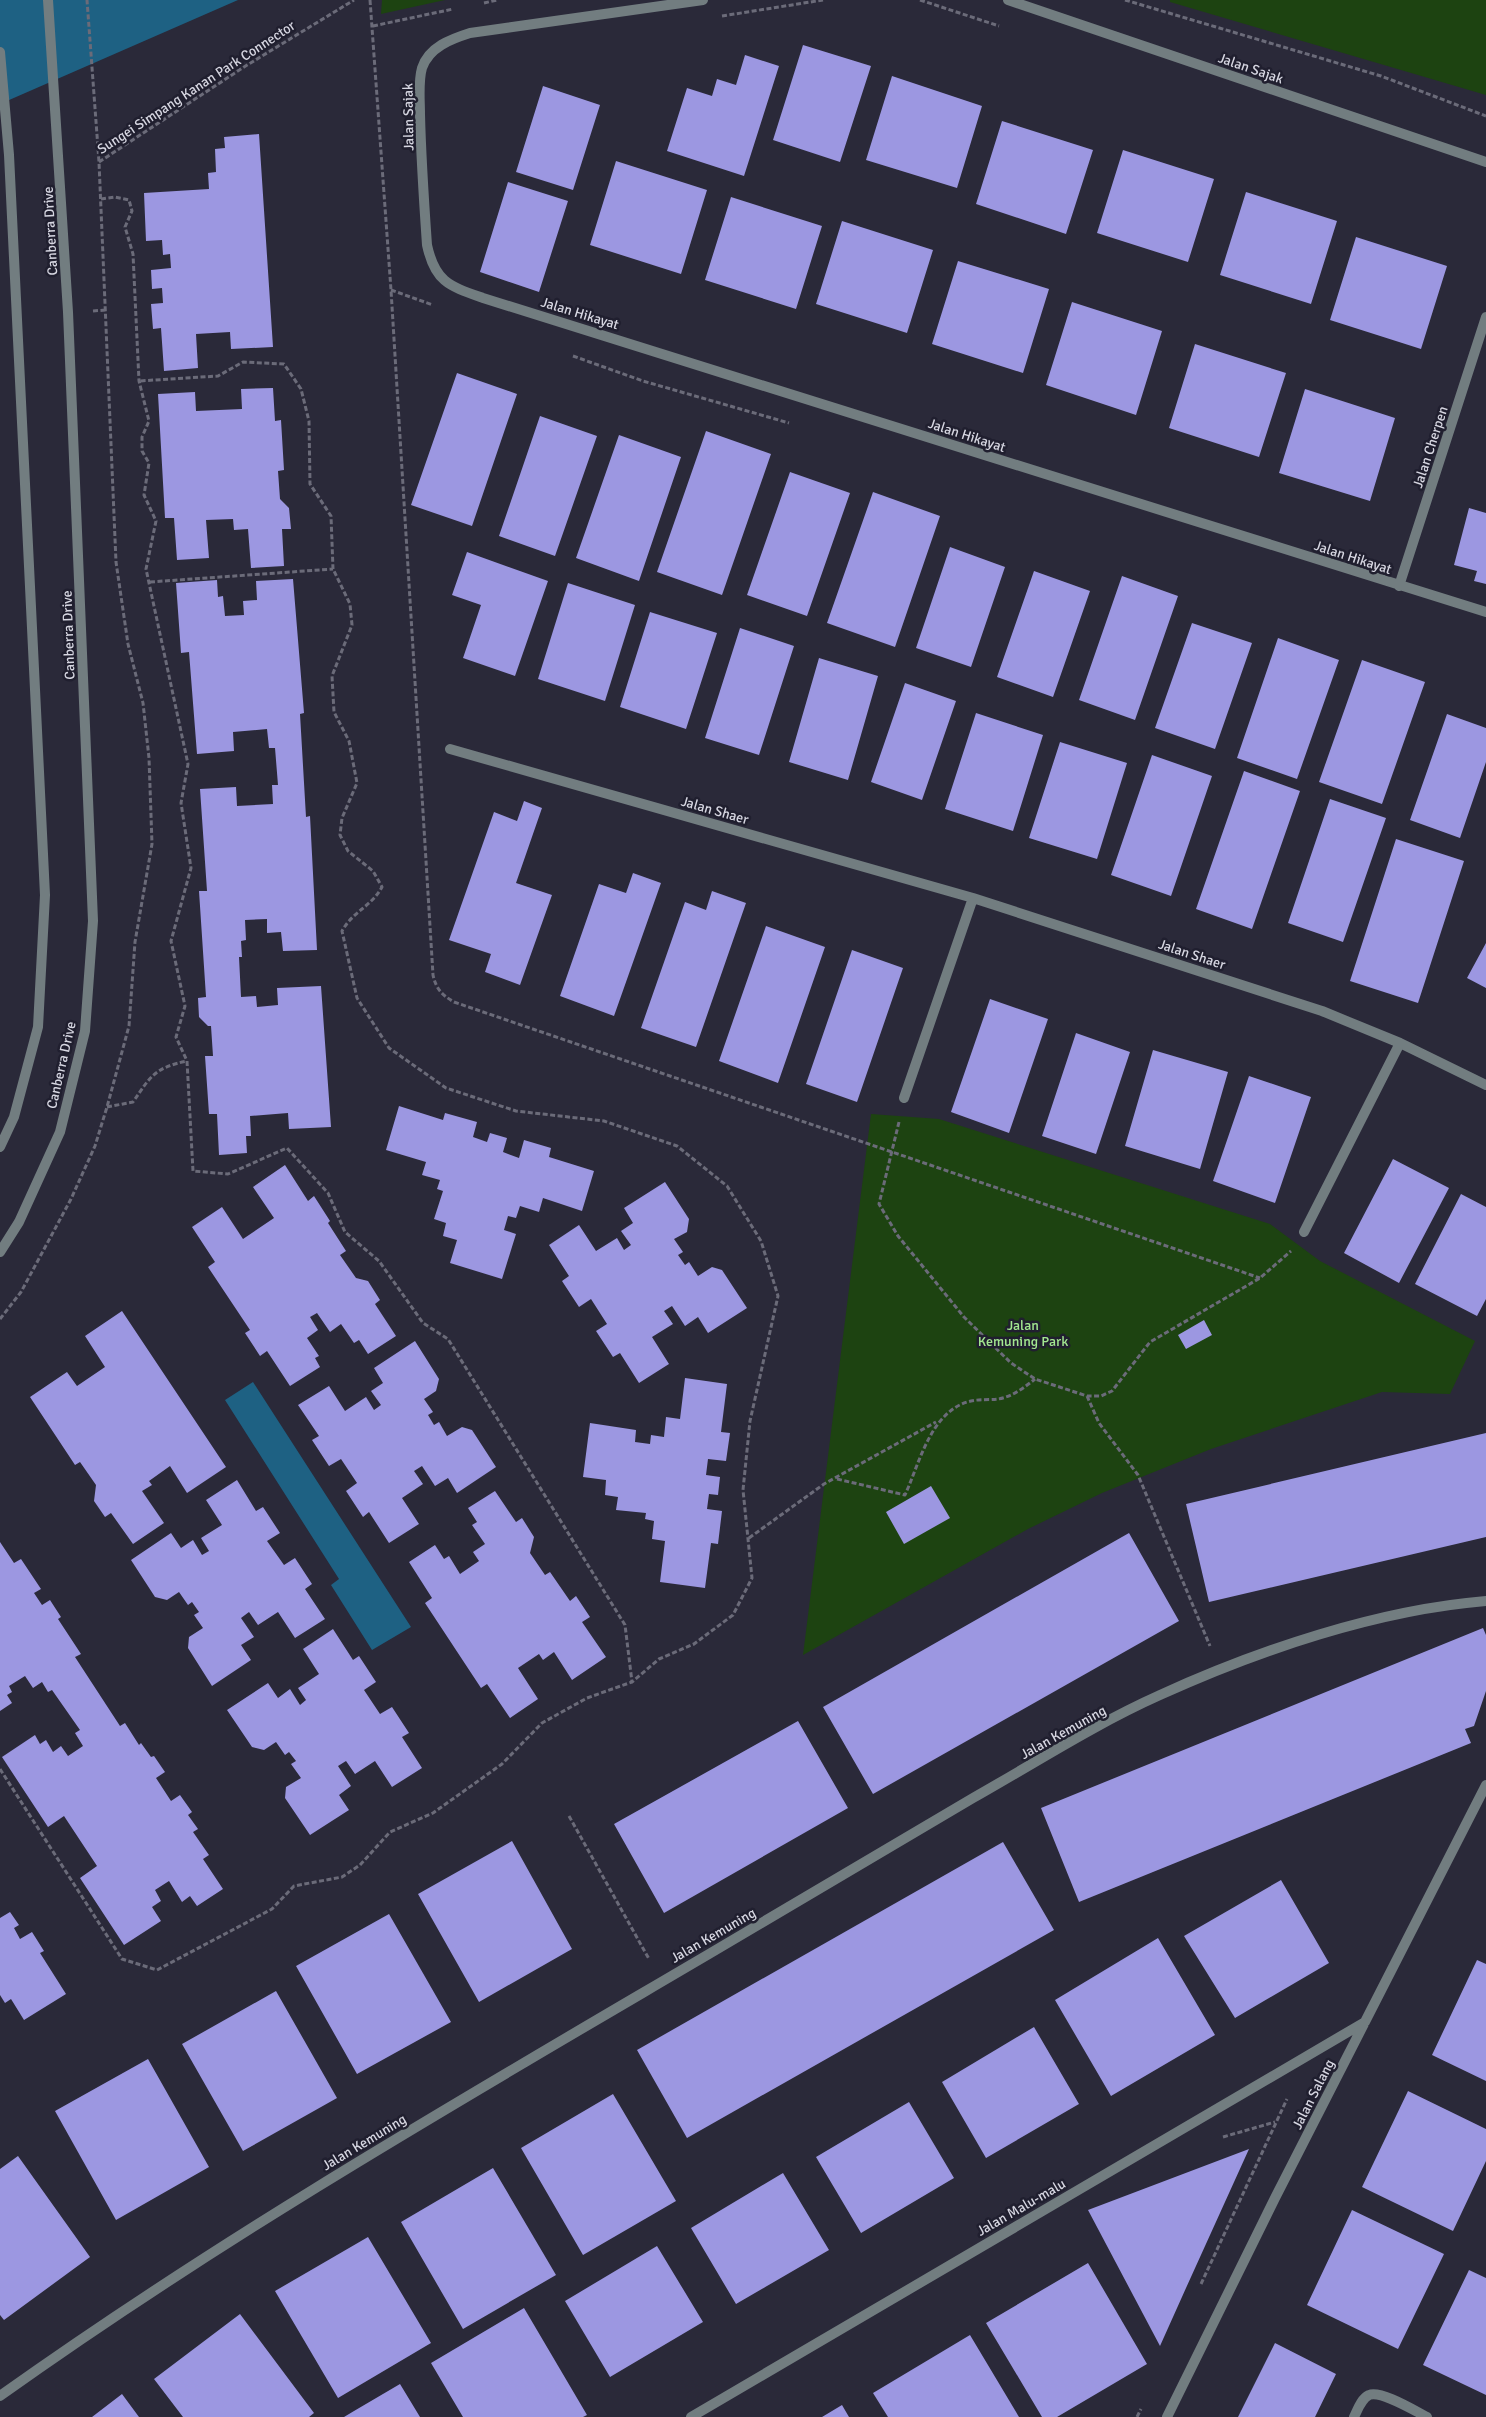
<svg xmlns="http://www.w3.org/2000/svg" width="1486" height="2417" viewBox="0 0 1486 2417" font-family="Signika,sans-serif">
  <rect width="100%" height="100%" fill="#2a2939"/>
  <!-- green -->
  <path fill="#1d4311" d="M382,0h63l-64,14z
    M1170,0h316v95l-316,-93z
    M871,1114l68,5 331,105 50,37 155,80 -25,53 -68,-2 -171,57 -109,44 -74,36 -225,126z"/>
  <!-- water -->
  <path fill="#1e6183" d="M0,0h238l-238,104z
    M253,1382l158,245 -39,23 -41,-65 8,-6 -114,-179z"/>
  <!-- building -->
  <path fill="#9c97e1" d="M803,45l68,21 -31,96 -67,-22z
    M745,55l34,11 -35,110 -77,-25 20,-63 25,8 5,-17 19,6z
    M892,76l90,30 -25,82 -91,-28z
    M543,86l57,19 -27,85 -57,-18z
    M1002,121l91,29 -27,84 -90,-30z
    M259,134l14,213 -42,2 -1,-17 -34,2 2,34 -34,3 -3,-43 -8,1 -2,-25 12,-1 -1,-15 -10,1 -1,-19 20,-2 -1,-14 -7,1 -1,-15 -16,1 -2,-48 65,-4 -1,-16 8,-1 -1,-23 10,-1 -1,-11z
    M1123,150l91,29 -26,83 -91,-29z
    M616,161l91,29 -26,84 -91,-29z
    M508,182l60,19 -29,91 -59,-20z
    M1246,192l91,29 -26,83 -91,-29z
    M731,197l91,29 -26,83 -91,-29z
    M842,221l91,29 -26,83 -91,-29z
    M1356,237l91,29 -26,83 -91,-29z
    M958,261l91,28 -26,84 -91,-29z
    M1072,302l90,29 -26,84 -90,-30z
    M1195,344l91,29 -27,84 -90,-29z
    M457,373l60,21 -45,132 -61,-21z
    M273,388l2,33 6,-1 3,50 -6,1 2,28 9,9 2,21h-9l2,37 -33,2 -3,-39 -14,1 -1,-11 -27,1 3,38 -32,2 -3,-42h-9l-7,-124 37,-2 1,19 46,-2 -1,-20z
    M1305,389l90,29 -25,83 -91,-28z
    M540,416l57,20 -42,120 -56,-20z
    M706,431l65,23 -49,141 -65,-23z
    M619,435l62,22 -42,124 -63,-23z
    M790,472l60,21 -43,123 -60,-21z
    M873,492l67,24 -45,131 -68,-24z
    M1469,508l17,5v71l-12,-3 3,-10 -23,-6z
    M950,547l55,20 -34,100 -55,-19z
    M467,552l81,29 -33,95 -52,-18 18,-53 -29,-10z
    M1034,571l56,20 -37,106 -56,-20z
    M1122,576l56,20 -43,124 -56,-20z
    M293,579l11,134 -4,1 6,103 4,-1 7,134 -34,1 -2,-19 -14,1v-14l-22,1 1,20 -5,1 1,16h-3l2,40 15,-1 1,11 21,-2 -1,-17 44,-2 10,141 -42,2 -1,-16 -38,3 1,20h-5l1,17 -28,2 -2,-41h-8l-4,-58h8l-2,-30h-3l-9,-9 -1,-19 8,-1 -7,-106h8l-7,-102 36,-2 1,19 36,-2 -1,-19h6l-3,-37h-6l-2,-19 -34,3 1,19 -37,3 -8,-102 -8,1 -5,-70 41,-3 1,17 5,-1 2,20 19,-1 -1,-14 14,-1 -1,-19z
    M568,583l67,22 -30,96 -67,-22z
    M650,612l67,21 -31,96 -66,-22z
    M1192,623l60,20 -37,106 -60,-21z
    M740,628l54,18 -35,109 -54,-17z
    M1278,638l61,22 -42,119 -60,-21z
    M819,658l59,18 -30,104 -59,-18z
    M1362,660l63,22 -43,122 -63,-22z
    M905,683l51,18 -34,99 -51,-18z
    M976,713l67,22 -30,96 -68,-22z
    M1447,714l39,14v34l-26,76 -50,-18z
    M1060,742l67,21 -30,96 -68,-21z
    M1152,755l60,21 -41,120 -60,-21z
    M1244,771l56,20 -48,138 -56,-20z
    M1330,799l56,19 -43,124 -55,-19z
    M524,801l18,7 -26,75 36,12 -32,90 -35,-13 6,-18 -42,-14 45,-128 23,9z
    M1396,839l68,22 -46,142 -68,-22z
    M633,873l28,10 -47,133 -54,-20 39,-112 27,9z
    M712,891l34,12 -50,144 -55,-19 44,-126 21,8z
    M766,926l59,21 -47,136 -59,-22z
    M1486,943v45l-19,-10z
    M852,950l51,18 -46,134 -51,-18z
    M990,999l58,20 -39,114 -58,-21z
    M1076,1033l54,19 -34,102 -54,-18z
    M1153,1050l75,22 -28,97 -75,-23z
    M1249,1076l62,21 -36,106 -62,-22z
    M399,1106l44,14 2,-7 32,9 -4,15 14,5 3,-9 17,5 -4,14 16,6 5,-18 27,8 -2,9 45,14 -12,40 -39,-13 -4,14 -19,-6 -4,12 -8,-2 -4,14 12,4 -14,45 -52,-16 7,-23 -14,-4 3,-13 -12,-4 9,-28 -6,-2 3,-9 -18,-5 4,-13 -40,-12z
    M1393,1159l56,29 -50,95 -55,-30z
    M285,1165l23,36 6,-5 16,25 -2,2 18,28 -6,4 16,23 12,3 12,19 -5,4 21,32 -28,18 -9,-14 -5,3 -13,-19 -11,8 -13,-19 -7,4 8,13 -11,8 12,18 -4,2 5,9 -30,19 -23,-35 -7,5 -15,-23 5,-3 -42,-63 7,-5 -23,-35 30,-20 21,32 31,-21 -21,-31z
    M665,1182l24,37 -2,13 -13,7 9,13 -5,3 7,10 4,-3 9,14 14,-9 10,3 25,38 -39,25 -10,-16 -13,9 -13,-20 -8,5 9,13 -21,13 17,27 -30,19 -19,-30 -7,4 -17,-26 11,-7 -16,-25 -12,8 -17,-26 7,-5 -20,-31 30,-20 17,26 21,-13 7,12 7,-5 -10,-14 12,-8 -9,-15z
    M1461,1194l25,13v92l-9,17 -62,-32z
    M122,1311l104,156 -39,26 -17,-27 -21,15 3,4 -10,6 22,32 -31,21 -22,-31 -6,4 -11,-16 2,-16 -16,-23 -5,3 -45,-68 37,-25 10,14 28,-19 -20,-31z
    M1204,1320l8,15 -26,14 -8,-14z
    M415,1341l24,38 -3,12 -12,8 9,13 -5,3 6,10 5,-3 8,14 15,-9 10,3 24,37 -39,26 -9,-15 -13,8 -13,-20 -8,5 9,13 -21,14 17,26 -30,19 -20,-31 -6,5 -17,-26 11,-8 -16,-24 -12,7 -17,-26 7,-4 -21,-31 31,-19 16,25 21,-14 8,13 7,-5 -10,-14 12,-8 -9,-15z
    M685,1378l42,6 -6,48 9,1 -4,28 -18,-2 -2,16 14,2 -2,18 -9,-1 -2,15 15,2 -4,33 -7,-1 -6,45 -45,-6 5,-41 -13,-2 2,-18 -9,-2 1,-6 -30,-3 2,-13 -13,-2 1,-15 -23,-3 7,-54 46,7 -1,12 15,2 1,-9 13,2 2,-20 14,2z
    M1486,1433v104l-277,65 -23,-98z
    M237,1480l19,31 7,-4 17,26 -13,8 17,24 11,-7 17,26 -7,5 20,30 -30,19 -17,-26 -20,13 -9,-13 -8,6 13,19 -13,8 10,15 -39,26 -24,-38 1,-11 14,-9 -9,-13 5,-3 -7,-10 -4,3 -9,-13 -12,8 -12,-3 -24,-37 40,-27 10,15 12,-8 9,15 7,-4 -8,-13 21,-13 -16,-25z
    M931,1486l19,32 -46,26 -18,-32z
    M495,1491l21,31 6,-4 12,19 -4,16 15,22 5,-3 20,29 6,-5 14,21 -8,5 24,35 -34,23 -18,-28 -11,8 -4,-6 -21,14 20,31 -28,19 -23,-34 -6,4 -56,-85 7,-5 -23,-36 26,-17 9,14 5,-3 11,18 19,-13 -6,-9 12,-8 -13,-19 5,-3 -9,-14z
    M1129,1533l50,88 -306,173 -50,-87z
    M0,1542l14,21 7,-4 20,30 -7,4 8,12 8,-5 11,17 -3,2 23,35 -6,3 45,69 5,-3 14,22 2,-2 10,14 3,-1 11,16 -9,6 15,23 9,-6 12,17 -4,3 10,14 -5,3 16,23 -6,4 20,30 -26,17 -7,-10 -8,6 -13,-21 -14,9 6,11 -9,6 9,14 -37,24 -44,-67 17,-12 -33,-50 -16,11 -46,-70 33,-22 5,9 6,-4 7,12 8,-6 7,10 15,-10 -8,-13 5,-3 -28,-40 -4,2 -6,-10 -9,6 -8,-12 -16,10 3,6 -5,3 5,8 -12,8z
    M1483,1628l3,7v56l-12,35 -9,3 6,14 -392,159 -38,-94z
    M333,1629l20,31 6,-4 17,26 -12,8 16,24 12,-7 17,26 -7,4 20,31 -30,19 -17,-26 -20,13 -9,-13 -8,5 13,20 -12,9 10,15 -39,25 -25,-37 1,-11 15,-9 -10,-14 5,-3 -7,-9 -4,3 -9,-13 -12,8 -12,-3 -25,-37 41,-27 10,15 12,-9 10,16 6,-5 -8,-12 21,-14 -16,-25z
    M798,1721l50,87 -184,105 -50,-89z
    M512,1841l60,108 -93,53 -61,-108z
    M1003,1842l51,88 -367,208 -50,-88z
    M1281,1880l48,83 -94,55 -51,-82z
    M10,1912l9,13 -5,3 6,11 12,-7 12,19 -4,2 26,41 -42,26 -13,-21 -6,4 -5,-8v-77z
    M389,1914l62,108 -94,52 -61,-108z
    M1158,1938l57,97 -104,61 -56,-96z
    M1477,1960l9,4v117l-54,-26z
    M276,1991l61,107 -94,53 -61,-107z
    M1034,2027l45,77 -93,54 -44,-76z
    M148,2059l61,108 -93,53 -61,-109z
    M1408,2091l78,38v32l-33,70 -91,-44z
    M613,2094l63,107 -93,54 -62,-107z
    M909,2102l45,76 -93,55 -45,-76z
    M1249,2149l-63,139 -26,58 -72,-136z
    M18,2156l72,101 -86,63 -4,-5v-146z
    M493,2168l63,107 -93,54 -62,-107z
    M783,2173l46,77 -93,54 -45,-76z
    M1352,2210l92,44 -46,95 -91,-44z
    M368,2237l63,106 -93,55 -63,-107z
    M657,2246l46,76 -93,55 -45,-76z
    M1088,2263l59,101 -90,53h-15l-56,-94z
    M1469,2270l17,8v117l-63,-30z
    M524,2308l63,107 -4,2h-120l-32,-54z
    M240,2314l74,99 -5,4h-126l-29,-38z
    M970,2335l49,82h-131l-15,-24z
    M1275,2343l61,31 -21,43h-77z
    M400,2384l20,33h-76l10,-6z
    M122,2394l17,23h-47z
    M842,2405l7,12h-27z"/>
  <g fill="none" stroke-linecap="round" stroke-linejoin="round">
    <!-- path -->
    <path stroke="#6b6b79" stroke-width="3" stroke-dasharray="5 2.5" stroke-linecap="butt" d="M370,0l21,290 42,685c3,14 9,20 21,27l806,276
      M920,0l79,26
      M1125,0l256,76 105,40
      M484,3l13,-3
      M722,16l101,-16
      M373,26l80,-17
      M99,162l145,-95 110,-67
      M101,199l14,-2 14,3 3,11 -7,16 8,27 6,127 10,40 -7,16v14l7,12 -5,32 12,26 -10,48 42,195 -7,39 10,65 -20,73 14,65 -9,31 11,24 6,110 35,3 59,-26 41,45 17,39 34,29 44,62 25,16 177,286 7,57
      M391,290l42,15
      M93,311l13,-1
      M573,356l70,25 146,42
      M150,582l183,-13
      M107,1107l26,-5c18,-26 21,-34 54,-41
      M899,1122l-20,82 19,32 66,81 47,46 24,16 52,17h14l11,-5 38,-49 110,-64 31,-27
      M0,1319l21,-27 50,-93 24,-53 12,-39 22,-81 6,-84 17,-98 -3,-86 -6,-55 -15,-59 -12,-82 -17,-400 -12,-162
      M1087,1396l12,27 39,52 72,171
      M837,1479l68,16c15,-33 26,-85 66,-94 9,-2 19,-1 27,-2 14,-2 27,-12 37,-20
      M749,1538l75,-54 112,-62
      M0,1769l122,190 35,11 115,-61 22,-23 48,-9 18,-12 30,-33 43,-19 69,-49 40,-41 45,-25 45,-16 27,-23 35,-15 39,-29 19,-37 -9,-88 7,-69 28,-125 -17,-55 -34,-55 -50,-40 -73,-25 -88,-10 -70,-23 -57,-40 -32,-50 -15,-67c12,-21 28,-23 40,-44l-9,-16 -25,-20 -8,-16 2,-17 15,-35 -8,-42 -15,-29 -2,-36 20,-51 -2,-21 -17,-35 -2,-53 -21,-32 -1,-63 -8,-32 -17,-25 -41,-2 -25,14 -79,5
      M569,1816l80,143
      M1223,2137l52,-15
      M1201,2284l86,-185
      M1137,2417l4,-8"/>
    <!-- lane -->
    <path stroke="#727d80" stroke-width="10" d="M1354,2417c4,-8 7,-18 15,-22 12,-5 46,16 58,22"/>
    <!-- street -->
    <path stroke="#727d80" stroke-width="10" d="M703,0l-233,33c-19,6 -41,14 -48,35 -4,14 -2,32 -2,46 1,44 4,88 7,131 8,37 22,41 56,53l1003,314
      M1008,0l478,162
      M0,52l9,103 36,740 -7,132 -24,90 -14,30
      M1399,586l87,-269
      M450,749l523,149 349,113 78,32 86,42
      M904,1098l69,-200
      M1304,1232l96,-189
      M0,1252l19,-30 41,-90 25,-101 8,-110 -25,-609 -20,-312
      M0,2396c227,-162 469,-301 709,-442 88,-52 176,-104 264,-156 62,-35 122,-74 187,-103 99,-45 217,-85 326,-94
      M691,2417l674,-395
      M1167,2417l108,-219 211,-413"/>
  </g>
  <g text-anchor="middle" stroke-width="5" stroke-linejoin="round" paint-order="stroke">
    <!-- street labels -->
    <g font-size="14" fill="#d6d6e1" stroke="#201f2f">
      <text transform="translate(1251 68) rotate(19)" y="5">Jalan Sajak</text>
      <text transform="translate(196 87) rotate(-33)" y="5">Sungei Simpang Kanan Park Connector</text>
      <text transform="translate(408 117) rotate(-91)" y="5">Jalan Sajak</text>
      <text transform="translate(50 231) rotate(-93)" y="5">Canberra Drive</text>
      <text transform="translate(580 313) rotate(17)" y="5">Jalan Hikayat</text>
      <text transform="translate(967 435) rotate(18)" y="5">Jalan Hikayat</text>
      <text transform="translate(1430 447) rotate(-72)" y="5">Jalan Cherpen</text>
      <text transform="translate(1353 557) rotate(18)" y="5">Jalan Hikayat</text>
      <text transform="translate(68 635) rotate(-92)" y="5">Canberra Drive</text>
      <text transform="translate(715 810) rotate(16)" y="5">Jalan Shaer</text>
      <text transform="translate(1192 954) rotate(18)" y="5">Jalan Shaer</text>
      <text transform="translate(61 1065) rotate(-77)" y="5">Canberra Drive</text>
      <text transform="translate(1063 1732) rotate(-29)" y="5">Jalan Kemuning</text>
      <text transform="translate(713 1935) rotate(-30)" y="5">Jalan Kemuning</text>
      <text transform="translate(1313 2094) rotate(-63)" y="5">Jalan Salang</text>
      <text transform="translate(364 2142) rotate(-31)" y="5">Jalan Kemuning</text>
      <text transform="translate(1021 2207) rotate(-30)" y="5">Jalan Malu-malu</text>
    </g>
    <!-- park labels -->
    <g font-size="14" fill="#a3e890" stroke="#201f2f">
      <text x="1023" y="1330">Jalan<tspan x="1023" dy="16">Kemuning Park</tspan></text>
    </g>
  </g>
</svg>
